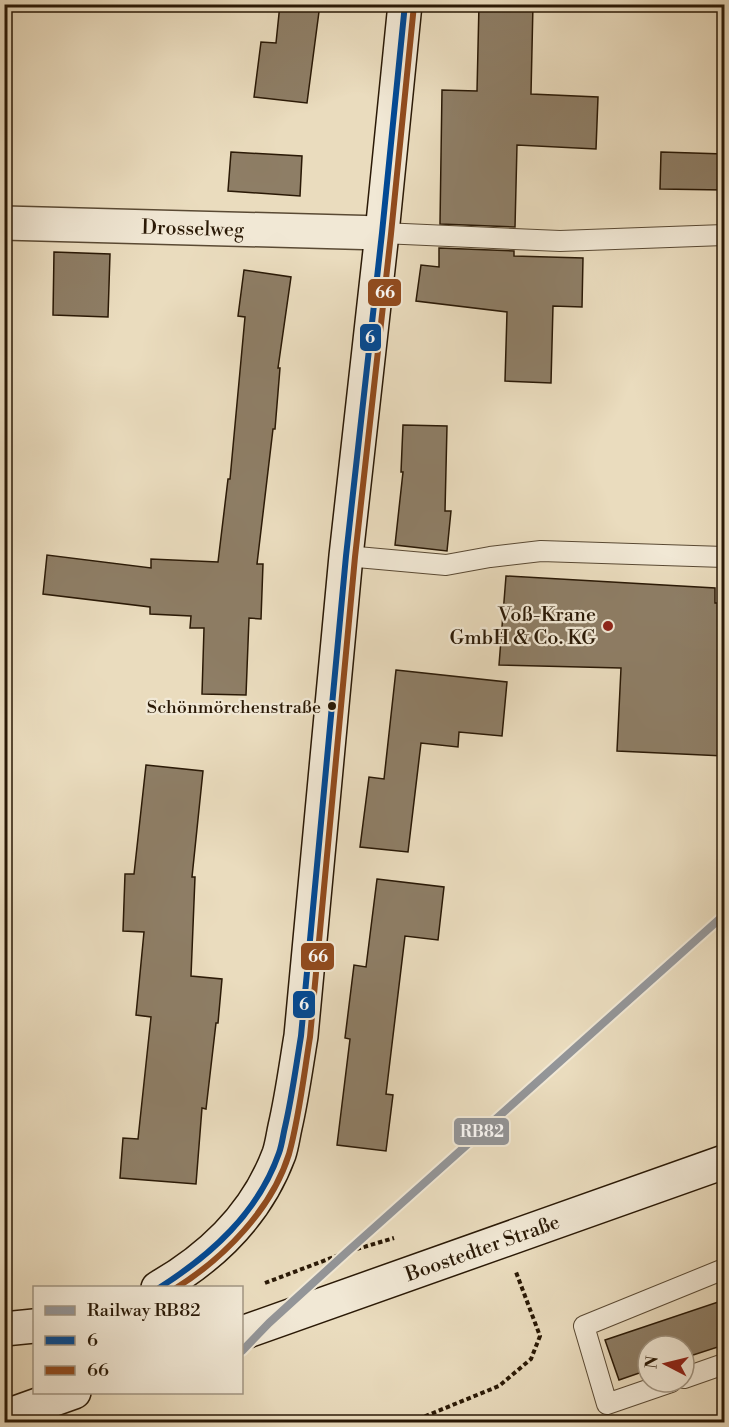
<svg xmlns="http://www.w3.org/2000/svg" width="729" height="1427" viewBox="0 0 729 1427" font-family="'Libre Bodoni',serif">
  <rect width="100%" height="100%" fill="#eadcbe"/>
  <filter id="stains"><feTurbulence type="fractalNoise" baseFrequency=".00333" numOctaves="4"/><feColorMatrix values="0 0 0 0 .2 0 0 0 0 .09 0 0 0 0 .02 0 0 0 .5 -.17"/></filter>
  <radialGradient id="worn" r=".72"><stop offset=".6" stop-color="#630" stop-opacity="0"/><stop offset="1" stop-color="#630" stop-opacity=".3"/></radialGradient>
  <!-- building -->
  <path fill="#8e7e66" stroke="#2a1906" stroke-width="1.5" d="M280,4h40l-13,99 -53,-6 7,-55 15,1z
    M479,4h54l-2,90 67,3 -2,52 -79,-4 -2,82 -75,-3 2,-134 35,1z
    M231,152l71,4 -2,40 -72,-5z
    M661,152l63,2v36l-64,-1z
    M439,248l75,3v5l69,2 -1,49 -29,-1 -2,77 -46,-2 2,-69 -91,-11 5,-36 18,2z
    M54,252l56,2 -2,63 -55,-2z
    M244,270l47,7 -13,91h2l-5,61h-2l-16,135h6l-2,55 -12,-1 -3,77 -44,-1 2,-66h-14l1,-12 -41,-2v-7l-107,-13 4,-39 104,13v-9l67,3 10,-83h2l15,-162 -7,-1z
    M403,425l44,1 -2,85h6l-4,40 -52,-6 8,-73h-2z
    M506,576l209,12v15h9v153l-107,-5 4,-83 -122,-3z
    M396,670l111,12 -5,54 -43,-4 -1,15 -37,-4 -13,109 -48,-5 9,-70 15,2z
    M146,765l57,6 -11,106h3l-4,99 31,3 -4,44h-2l-10,86 -4,-1 -6,76 -76,-6 3,-40 15,1 13,-122 -15,-2 8,-83 -21,-1 2,-57h9z
    M377,879l67,8 -6,53 -33,-4 -19,158 7,1 -7,56 -49,-6 13,-106 -5,-1 9,-73 12,2z
    M724,1300v45l-40,13v-12h-36v24l-29,10 -14,-40z"/>
  <g fill="none" stroke-linecap="round" stroke-linejoin="round">
    <defs>
      <path id="lane" d="M382,233l178,8 164,-6
        M346,556l100,9 44,-8 51,-6 183,6
        M684,1378l40,-14
        M671,1382l-64,22 -23,-78 140,-57"/>
      <g id="street">
        <path id="s1" d="M4,223l378,10"/>
      </g>
      <g id="secondary">
        <path d="M158,1288c54,-31 99,-75 121,-134 3,-9 4,-18 6,-27 7,-30 11,-61 16,-91l45,-480 36,-323 23,-229"/>
        <path d="M4,1329l30,-3"/>
        <path id="s2" d="M242,1333l482,-171"/>
        <path d="M4,1417l70,-25"/>
      </g>
    </defs>
    <!-- lane casing -->
    <use href="#lane" stroke="#5a4a34" stroke-width="22"/>
    <!-- street casing -->
    <use href="#street" stroke="#5a4a34" stroke-width="36"/>
    <!-- secondary casing -->
    <use href="#secondary" stroke="#2a1906" stroke-width="36"/>
    <!-- path -->
    <path stroke="#2a1906" stroke-width="4" stroke-dasharray="4.5 3" stroke-linecap="butt" d="M265,1283l82,-31 47,-14
      M109,1422l19,-4 9,4
      M411,1422l88,-36 32,-27 9,-23 -24,-64"/>
    <!-- lane -->
    <use href="#lane" stroke="#f1e8d5" stroke-width="20"/>
    <!-- street -->
    <use href="#street" stroke="#f1e8d5" stroke-width="33"/>
    <!-- secondary -->
    <use href="#secondary" stroke="#f1e8d5" stroke-width="33"/>
    <defs>
      <path id="bus-1" d="M159,1288c52,-33 99,-75 120,-135 3,-8 4,-18 6,-26 7,-30 11,-61 16,-91l45,-480 36,-323 23,-229"/>
      <path id="bus-2" d="M176,1288c48,-30 96,-79 113,-134 10,-36 15,-80 21,-117l45,-480 36,-323 23,-229"/>
    </defs>
    <!-- bus-1 casing -->
    <use href="#bus-1" stroke="#f1e8d5" stroke-width="10"/>
    <!-- bus-2 casing -->
    <use href="#bus-2" stroke="#f1e8d5" stroke-width="10"/>
    <!-- bus-1 -->
    <use href="#bus-1" stroke="#004996" stroke-width="6"/>
    <!-- bus-2 -->
    <use href="#bus-2" stroke="#914b1e" stroke-width="6"/>
    <defs>
      <path id="rail-1" d="M242,1351l27,-28 78,-71 377,-337"/>
    </defs>
    <!-- rail-1 casing -->
    <use href="#rail-1" stroke="#f1e8d5" stroke-width="12"/>
    <!-- rail-1 -->
    <use href="#rail-1" stroke="#939598" stroke-width="8"/>
  </g>
  <!-- markers -->
  <circle fill="#8f2418" stroke="#f1e8d5" stroke-width="2" cx="608" cy="626" r="6"/>
  <circle fill="#2a1906" stroke="#f1e8d5" stroke-width="2" cx="332" cy="706" r="5"/>
  <g text-anchor="middle" stroke-width="4.5" stroke-linejoin="round" paint-order="stroke">
    <!-- bus labels -->
    <g font-size="18" fill="#2a1906" stroke="#f1e8d5" text-anchor="end">
      <text x="321" y="713">Schönmörchenstraße</text>
    </g>
    <!-- street labels -->
    <g font-size="20" fill="#2a1906" stroke="#f1e8d5">
      <text dy="7" stroke="none"><textPath href="#s1" startOffset="189">Drosselweg</textPath></text>
      <text dy="7" stroke="none"><textPath href="#s2" startOffset="255">Boostedter Straße</textPath></text>
    </g>
    <!-- poi labels -->
    <g font-size="20" fill="#2a1906" stroke="#f1e8d5" text-anchor="end">
      <text x="596" y="621">Voß-Krane<tspan x="596" dy="23">GmbH &amp; Co. KG</tspan></text>
    </g>
  </g>
  <g stroke="#f1e8d5" stroke-width="2">
    <rect x="367" y="278" width="35" height="29" rx="6" fill="#914b1e"/>
    <rect x="359" y="323" width="23" height="29" rx="6" fill="#004996"/>
    <rect x="300" y="942" width="35" height="29" rx="6" fill="#914b1e"/>
    <rect x="292" y="990" width="24" height="29" rx="6" fill="#004996"/>
    <rect x="453" y="1117" width="57" height="29" rx="6" fill="#939598"/>
  </g>
  <g font-size="16" text-anchor="middle" font-weight="bold" fill="#fff">
    <text x="385" y="298">66</text>
    <text x="370" y="343">6</text>
    <text x="318" y="962">66</text>
    <text x="304" y="1010">6</text>
    <text x="482" y="1137">RB82</text>
  </g>
  <!-- margin -->
  <rect width="729" height="1427" fill="none" stroke="#eadcbe" stroke-width="24"/>
  <rect x="6" y="6" width="717" height="1415" fill="none" stroke="#2a1906" stroke-width="3"/>
  <rect x="12" y="12" width="705" height="1403" fill="none" stroke="#2a1906" stroke-width="1.5"/>
  <!-- legend -->
  <rect x="33" y="1286" width="210" height="108" fill="#f1e8d5" stroke="#a19582" stroke-width="1.5"/>
  <rect x="45" y="1306" width="30" height="9" fill="#939598" stroke="#a19582" stroke-width="1.5"/>
  <text x="87" y="1316" font-size="18" fill="#2a1906">Railway RB82</text>
  <rect x="45" y="1336" width="30" height="9" fill="#004996" stroke="#a19582" stroke-width="1.5"/>
  <text x="87" y="1346" font-size="18" fill="#2a1906">6</text>
  <rect x="45" y="1366" width="30" height="9" fill="#914b1e" stroke="#a19582" stroke-width="1.5"/>
  <text x="87" y="1376" font-size="18" fill="#2a1906">66</text>
  <!-- north arrow -->
  <g transform="translate(666 1364) rotate(277)"><circle r="28" fill="#f1e8d5" stroke="#a19582" stroke-width="1.5"/>
  <path d="M0-4.5L10 22L0 15L-10 22Z" fill="#8f2418"/>
  <text y="-9" font-size="16" font-weight="bold" text-anchor="middle" fill="#2a1906">N</text>
  </g>
  <rect width="100%" height="100%" filter="url(#stains)"/>
  <rect width="100%" height="100%" fill="url(#worn)"/>
</svg>
